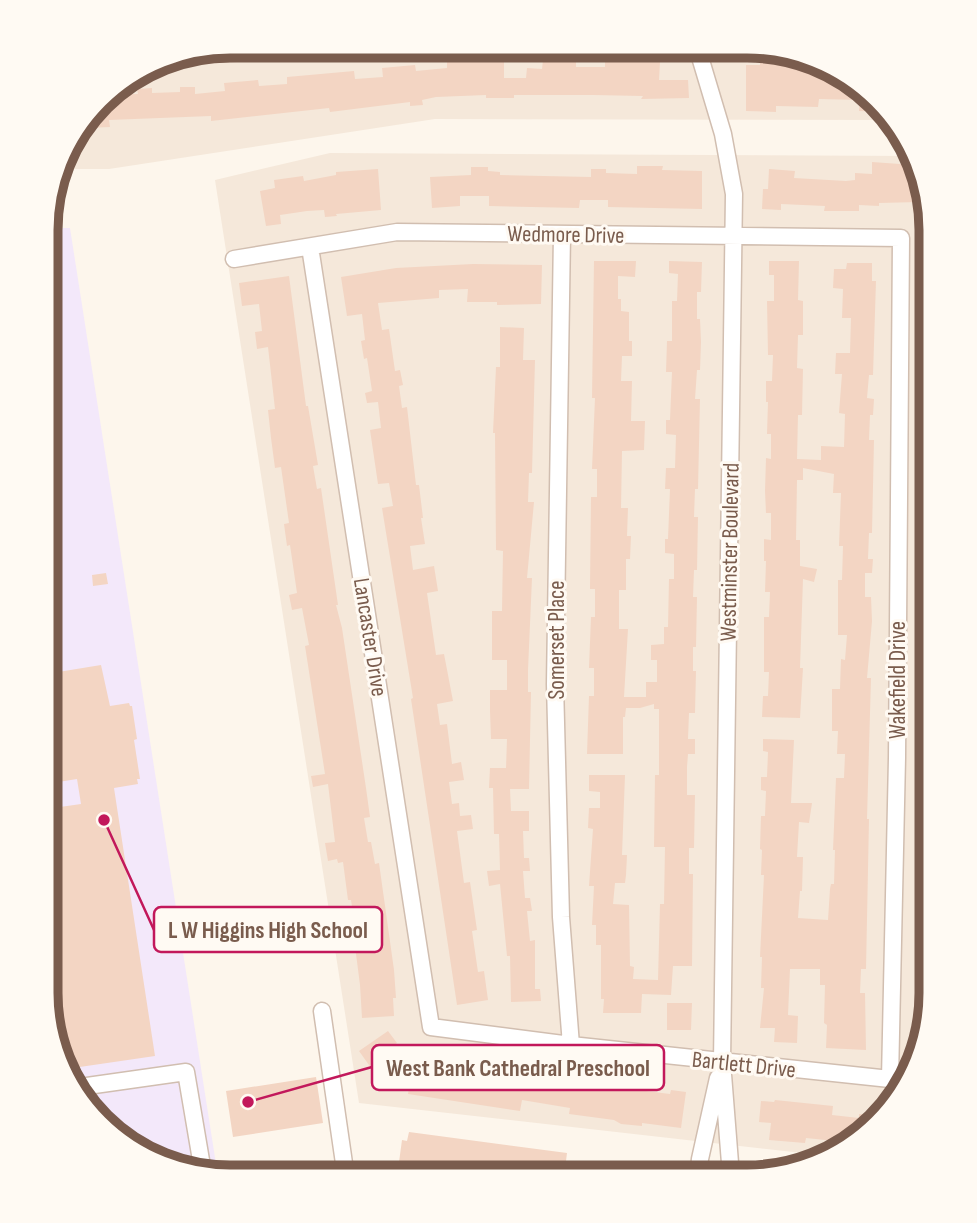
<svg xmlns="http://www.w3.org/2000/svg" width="977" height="1223" viewBox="0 0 977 1223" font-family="'Sofia Sans Condensed',sans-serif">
  <rect width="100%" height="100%" fill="#fdf6ec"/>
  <!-- residential -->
  <path fill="#f5e8da" d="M230,46l541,1 79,30 40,43 -455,-1 -326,50h-50l11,-31 39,-47 61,-36z
    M330,153l582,3 19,74v775l-30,90 -62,58 -10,3 -470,-53 -144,-923z"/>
  <!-- education -->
  <path fill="#f3e8fa" d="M47,228h23l148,949 -90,-30 -58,-62 -24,-92z"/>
  <!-- building -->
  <path fill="#f3d5c3" d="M504,60v18h22l1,-10 15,1 1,-9 33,1v6h29v-6l55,1 -1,18h29l1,18 -48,1 2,-3 -50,-1h-79v3h-28v-3l-50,2 -14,3 1,5 -13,1v-4l-80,10 -1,-4 -118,13v-5l-102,4 1,7 -22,1 -1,-11 18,-22 33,-1 -1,-5 15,-1v5l28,-1v-5h15v7l30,-3 -1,-8 34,-3 1,6 28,-2v-7l67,-6 1,8 28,-2 -1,-9 33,-3 1,6 31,-3v-6z
    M760,62l53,1 37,14 33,35 -24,-1 1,-11 -41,-1 -1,8 -42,-1v6l-30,-1v-46h14z
    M872,162l42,3 6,20 -1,17 -40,1v3l-20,-1v6h-35l1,-5 -44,-2v6l-19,-1 1,-20h5l1,-20 26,2 -1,7 52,3 9,-1v-7l17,1z
    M637,166h26l-1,4 40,1v38l-94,-2v-7h-28l-1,8 -90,-2v-10h-29v10l-28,2 -2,-31 41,-2v-8h17v4l12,1v3l91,2v-8h15v4l31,1z
    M378,169l3,41 -45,4 1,2 -12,1 -1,-7 -17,1 -27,4 1,9 -15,2 -6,-35 15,-3 -1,-8 29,-4 1,5 32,-6v-3z
    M594,261h42l-1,16 -17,-1v23h3v12l8,1v29h3v15h-10l-1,25h11l-1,40h14l-1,29 -22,1 -1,57h7l-1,28h4l-1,23h-4v31h-7v39h9l-4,68h22v-15h11v-22h-6v-15l13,-1v-17h4l1,-48h5v-25l-9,-1v-14h3l2,-50h-5l1,-21h9l1,-33 -10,-1v-14h4l2,-48h-6l1,-31h5v-40h5l1,-27 -9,-1v-12l33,1 -1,30h-4v27h3l1,23 -1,28h-3l-2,29h5l-2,90h-3l-1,28h4l-1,53h-3l-1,27h4l-1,50h-3v24h3l-1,42h-6l-1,26h7v15h-7l-1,13v28h8l-1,53h-5v26h4l-1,92h-19l-2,29 -29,-1 -1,19h-38l1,-14h-3v-54h-5v-20h-4l2,-39h-5l4,-57 -5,-1 1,-20h11v-16l-11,-1v-16h36l-3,80h5l-1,20 -1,8h-10l-2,21 16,1 1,61 4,1 -1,12 25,1 2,-76h4l1,-57h-11l1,-72h4v-66h-5v-5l-14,4h-14l-1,9h-2v37h-36l2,-58h5v-28h-5l2,-51h4v-28h-5l1,-92h6v-28h-5l3,-71h-3z
    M769,261h30l-1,39 5,1v34h-5l-1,33 6,1 -1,46h-4l-1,44 24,1v-14l23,1 1,-33 -6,-1 3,-39h-7l1,-21h14l1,-35h-9l1,-29 -10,-1 1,-19h12l1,-6h25v18h4l-3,94h-4l-2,23 7,1 -1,16h-3l-1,25h5l-2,93h-3l-1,26h5l-1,14h-7v24h6l1,24 -5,57h4l-4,141h2l-3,150h-5l-1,24h5l1,57 -40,-2 1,-23 -3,-2 1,-38h-5v-16h-30l-2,46 10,1 -1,27 -23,-1 1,-14h-15l4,-40h-3l1,-31h-2l4,-82h-3l1,-25 -2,-1 1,-33h4l1,-25 -5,-1v-13h6l1,-25 -5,-1v-12l31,1 -3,63h21l-3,20 -10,-1 -2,35h6l-1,34h-2l-2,27 30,2 2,-31 1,-5h3l1,-34h-2l3,-72h8l1,-24h-8l1,-23h-6v-42h8l1,-30 4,1 2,-25h-9v-55h4l1,-34h-4l2,-53h-8l1,-19 -31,-6v12h-6l-1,60h4v26l17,3 -3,13 -11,-3 -3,89h3l-3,50 -38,-1 1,-21h5l1,-24h-5v-55h5l1,-25h-5l1,-31h-2v-22l7,1v-27h-5l-1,-22 1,-33 5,1v-25h-4l1,-32h-2v-21h6l1,-26h-5l-1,-54h7v-26h-5z
    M473,264l69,1 -1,39 -44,1v-3h-30l1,-13 -29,1v8l-61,5 4,27 7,-1 6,42 5,-1 3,15 -4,1 3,22 5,-1 9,78h3l4,33h-2l4,26 -15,2 3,24 21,-4 4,25 -11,2 9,62 8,-1 9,47 -16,3 3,21 7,-1 5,40 9,-2 3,18 -15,2 3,22 7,-1 1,13 11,-1 2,14 -16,2 7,52 6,-1 7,48 -5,1 6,41 6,-1 4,29 -31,5 -46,-306 2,-1 -31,-190 11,-2 -4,-23 -11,1 -8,-54 11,-2 -3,-26 -11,1 -2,-10 7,-2 -5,-33 -3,1 -3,-18 4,-1 -3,-26 -15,2 -6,-39 55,-9z
    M289,276l17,130h2l10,59 -5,1 4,23 4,-1 17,117h-2l6,23 24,160 4,29 -6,1 4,24h3l4,22 4,-1 15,107 2,28h-3l1,18 -32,2 -2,-33 -5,-39h3l-7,-46h-3l-5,-38 -5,1 -1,-4 -9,2 -3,-18 10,-1 -7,-58 -15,3 -2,-11 14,-2 -20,-128 4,-1 -7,-37 -10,2 -3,-15 8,-2 -7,-48 -3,1 -3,-22 5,-1 -8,-56 -6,1 -4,-30 -3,-28 7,-1 -7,-62 -11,2 -2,-17 7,-1 -3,-27 -17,2 -3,-23z
    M500,327l24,1 -1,32h12l-3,113h-3l-1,29h6l-7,76h5l-4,92v22h3l-2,97h-19l1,22h18v20h-6l1,27h5l1,13h-7l2,27h5l2,13h-5l3,30 5,-1v49h5l1,12 -30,1 -1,-46h-3l-7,-72 -11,2 -2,-15 13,-1 -1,-36h-5l-1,-46h-4l1,-20h16l1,-29h-16l-1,-28v-21h17v-30h-15v-49h10l1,-60 -7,-1 -1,-117h-2l3,-66h4z
    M106,573l2,11 -15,2 -1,-11z
    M101,665l9,41 19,-3 1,3h2l5,33 -3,1 6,39h-3l1,5 -24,4 41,268 -89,13 -19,-71 -1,-189 35,-5 -4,-25 -31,5v-110z
    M667,1003h25l-1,27h-24z
    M388,1031l9,12 -3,2 10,15 -25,19 -20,-28z
    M413,1064l41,6 18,1 1,-3 26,4 2,12 12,-1v-12l79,14 1,-4 53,6v4l24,3 1,-4 15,2 -5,36 -39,-5v3l-21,-2 -7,-4 -45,-6 1,-6 -48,-8 -2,11 -112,-17z
    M316,1077l7,46 -90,14 -7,-46z
    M775,1100l58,6 -1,9 27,3v-4l19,2 -39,37 -5,1 1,-13 -29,-3 -1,5 -36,-3 2,-17 -12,-1 2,-21 13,1z
    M409,1132l158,21 -3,24h-167l5,-37 5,1z"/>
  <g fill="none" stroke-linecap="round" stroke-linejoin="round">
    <defs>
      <path id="minor" d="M697,47l26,87 11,60 -12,868 8,101 -1,14
        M170,56l96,-5 43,-5
        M562,234l-7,450 6,233 10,128
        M234,259l163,-27 504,6 -4,520 -7,321 -319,-34 -140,-18 -121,-780
        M322,1011l24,166
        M73,1088l113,-16 17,100
        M698,1177l2,-18 18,-81"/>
    </defs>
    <!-- minor casing -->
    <use href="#minor" stroke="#d1beb0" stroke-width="19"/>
    <!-- minor -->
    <use href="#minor" stroke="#fff" stroke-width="16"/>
  </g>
  <g text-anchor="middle" stroke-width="6" stroke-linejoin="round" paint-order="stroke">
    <!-- street labels -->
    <g font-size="23" fill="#7a5c4d" stroke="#fffaf3">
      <text transform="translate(566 234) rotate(1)" y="8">Wedmore Drive</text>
      <text transform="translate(729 552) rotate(-89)" y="8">Westminster Boulevard</text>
      <text transform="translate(371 637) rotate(81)" y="8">Lancaster Drive</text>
      <text transform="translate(556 640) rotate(-90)" y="8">Somerset Place</text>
      <text transform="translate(897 680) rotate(-90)" y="8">Wakefield Drive</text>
      <text transform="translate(744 1064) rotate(6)" y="8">Bartlett Drive</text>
    </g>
  </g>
  <!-- crop -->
  <path d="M0 0H977V1223H0ZM230 58H747A172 172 0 0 1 919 230V993A172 172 0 0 1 747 1165H230A172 172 0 0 1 58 993V230A172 172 0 0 1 230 58Z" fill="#fffaf3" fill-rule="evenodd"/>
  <path fill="none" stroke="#7a5c4d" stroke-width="9" d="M230 58H747A172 172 0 0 1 919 230V993A172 172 0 0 1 747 1165H230A172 172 0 0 1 58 993V230A172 172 0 0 1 230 58Z"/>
  <!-- callouts -->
  <path fill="none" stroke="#c2185b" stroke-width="2.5" d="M104 820L154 930M248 1102L372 1067"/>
  <g fill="#c2185b" stroke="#fffaf3" stroke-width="2.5">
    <circle cx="104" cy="820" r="7"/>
    <circle cx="248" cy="1102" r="7"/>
  </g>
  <g fill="#fffaf3" stroke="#c2185b" stroke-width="2.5">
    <rect x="154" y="907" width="228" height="45" rx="7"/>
    <rect x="372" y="1045" width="292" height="45" rx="7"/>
  </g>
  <g font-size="24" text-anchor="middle" font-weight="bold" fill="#7a5c4d">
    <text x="268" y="938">L W Higgins High School</text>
    <text x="518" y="1076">West Bank Cathedral Preschool</text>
  </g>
</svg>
